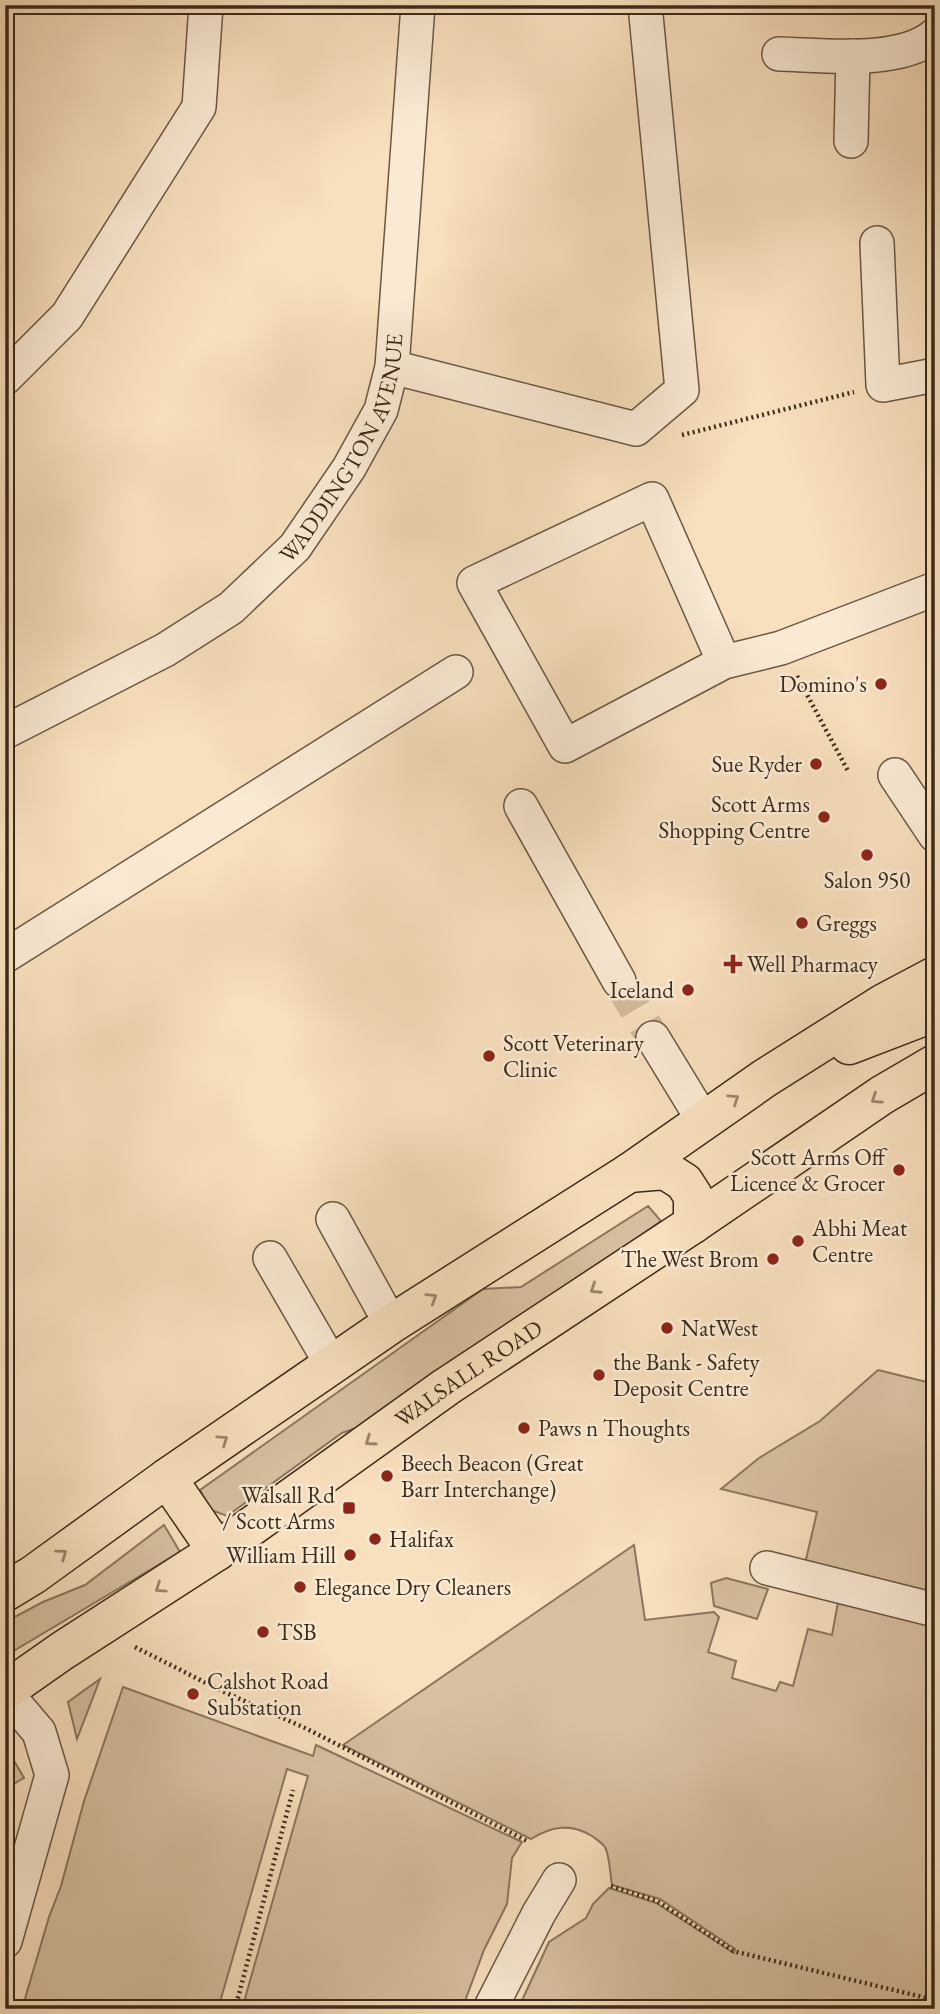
<svg xmlns="http://www.w3.org/2000/svg" width="940" height="2014" viewBox="0 0 940 2014" font-family="'EB Garamond',serif">
  <rect width="100%" height="100%" fill="#f8dfbd"/>
  <filter id="stains"><feTurbulence type="fractalNoise" baseFrequency=".00286" numOctaves="4"/><feColorMatrix values="0 0 0 0 .2 0 0 0 0 .09 0 0 0 0 .02 0 0 0 .5 -.17"/></filter>
  <radialGradient id="worn" r=".72"><stop offset=".6" stop-color="#630" stop-opacity="0"/><stop offset="1" stop-color="#630" stop-opacity=".3"/></radialGradient>
  <!-- green -->
  <path fill="#d8c0a1" stroke="#8a765e" stroke-width="2" d="M648,1206l13,15 -279,198 -40,14 -115,83 -16,-6 -11,-20 283,-201 38,-2z
    M878,1370l57,14v216l-131,-32 13,-56 -96,-23 38,-31 61,-37z
    M164,1525l16,27 -175,104v-34l38,-20 42,-17z
    M634,1545l11,75 69,-8 5,5 -11,35 28,9 -4,17 44,13 4,-9 13,4 15,-57 24,6 7,-38 96,23v389h-417l31,-67 37,-24 7,-14 16,-16 47,15 78,50 1,-4 -75,-50 -48,-14c-2,-11 -2,-28 -7,-38 -3,-4 -9,-8 -13,-11 -21,-13 -40,-10 -61,3l-188,-94z
    M726,1578l42,11 -11,30 -43,-13 -3,-23z
    M100,1679l-23,60 -9,-37z
    M123,1687l190,69 3,-11 206,97 -10,16 -5,46 -23,46 -22,59h-220l66,-233 -21,-7 -69,240h-196l27,-92 12,-31 23,-85z
    M5,1754l8,5 11,19 -19,11z"/>
  <g fill="none" stroke-linecap="round" stroke-linejoin="round">
    <!-- minor-tunnel -->
    <path stroke="#d2bb9c" stroke-width="33" stroke-dasharray="33 17" stroke-linecap="butt" d="M619,981l34,57"/>
    <defs>
      <g id="minor">
        <path d="M779,54c44,1 121,11 156,-19"/>
        <path d="M851,141l2,-85"/>
        <path d="M877,243l6,142 52,-10"/>
        <path d="M392,367l244,62 46,-39 -37,-385"/>
        <path d="M5,378l62,-62 132,-209 7,-102"/>
        <path d="M724,662l-72,-163 -178,84 91,163 159,-84 57,-14 154,-59"/>
        <path id="s1" d="M5,732l160,-82 66,-42 64,-61 54,-79 32,-58 11,-43 26,-362"/>
        <path d="M895,775l40,60"/>
        <path d="M521,806l98,175"/>
        <path d="M5,956l451,-284"/>
        <path d="M653,1038l50,82"/>
        <path d="M333,1219l58,105"/>
        <path d="M270,1258l62,107"/>
        <path d="M767,1568l168,42"/>
        <path d="M5,1692l34,40 13,43 -47,166"/>
        <path d="M490,2009l49,-96 20,-33"/>
      </g>
      <g id="highway">
        <path d="M849,1045l86,-33"/>
        <path d="M629,1173l36,-3 19,12 9,14v28"/>
        <path d="M167,1478l50,73"/>
        <path d="M5,1592l28,-17 134,-97 224,-154 238,-151 136,-95 119,-75 51,-27"/>
        <path id="s2" d="M5,1691l57,-40 155,-100 229,-164 247,-163 189,-129 53,-31"/>
      </g>
    </defs>
    <!-- minor casing -->
    <use href="#minor" stroke="#6a5843" stroke-width="36"/>
    <!-- highway casing -->
    <use href="#highway" stroke="#3b2b1a" stroke-width="41"/>
    <!-- path -->
    <path stroke="#3b2b1a" stroke-width="4.5" stroke-dasharray="2 3.5" stroke-linecap="butt" d="M682,435l172,-43
      M797,676l51,95
      M135,1647l87,44 83,37 224,114
      M611,1886l46,15 76,50 202,49
      M235,2009l58,-219"/>
    <!-- minor -->
    <use href="#minor" stroke="#faead4" stroke-width="33"/>
    <!-- highway -->
    <use href="#highway" stroke="#f8dfbd" stroke-width="38"/>
  </g>
  <!-- one-way arrows -->
  <defs><path id="oneway-chevron" d="M-2-3.5L2.5 0L-2 3.5" fill="none" stroke-width="1.6" stroke-linecap="round" stroke-linejoin="round" transform="scale(1.75)"/></defs>
  <g stroke="#9a856c">
    <use href="#oneway-chevron" transform="translate(734 1099) rotate(-34)"/>
    <use href="#oneway-chevron" transform="translate(876 1099) rotate(146)"/>
    <use href="#oneway-chevron" transform="translate(595 1289) rotate(147)"/>
    <use href="#oneway-chevron" transform="translate(432 1298) rotate(-32)"/>
    <use href="#oneway-chevron" transform="translate(223 1440) rotate(-34)"/>
    <use href="#oneway-chevron" transform="translate(370 1441) rotate(145)"/>
    <use href="#oneway-chevron" transform="translate(62 1554) rotate(-36)"/>
    <use href="#oneway-chevron" transform="translate(160 1588) rotate(146)"/>
  </g>
  <!-- markers -->
  <g fill="#8f2418" stroke="#faead4" stroke-width="2.5">
    <circle cx="881" cy="684" r="7"/>
    <circle cx="816" cy="764" r="7"/>
    <circle cx="824" cy="817" r="7"/>
    <circle cx="867" cy="855" r="7"/>
    <circle cx="802" cy="923" r="7"/>
    <path d="M729.5 953.5h7v7h7v7h-7v7h-7v-7h-7v-7h7z"/>
    <circle cx="688" cy="990" r="7"/>
    <circle cx="489" cy="1056" r="7"/>
    <circle cx="899" cy="1170" r="7"/>
    <circle cx="798" cy="1241" r="7"/>
    <circle cx="773" cy="1259" r="7"/>
    <circle cx="667" cy="1328" r="7"/>
    <circle cx="599" cy="1375" r="7"/>
    <circle cx="524" cy="1428" r="7"/>
    <circle cx="387" cy="1476" r="7"/>
    <rect x="342" y="1501" width="14" height="14" rx="3.5"/>
    <circle cx="375" cy="1539" r="7"/>
    <circle cx="350" cy="1555" r="7"/>
    <circle cx="300" cy="1587" r="7"/>
    <circle cx="263" cy="1632" r="7"/>
    <circle cx="193" cy="1694" r="7"/>
  </g>
  <g text-anchor="middle" stroke-width="5" stroke-linejoin="round" paint-order="stroke">
    <!-- street labels -->
    <g font-size="23" fill="#3b2b1a" stroke="#faead4">
      <text dy="8" stroke="none"><textPath href="#s1" startOffset="458">WADDINGTON AVENUE</textPath></text>
      <text dy="8" stroke="none"><textPath href="#s2" startOffset="562">WALSALL ROAD</textPath></text>
    </g>
    <!-- poi labels -->
    <g font-size="23" fill="#3b2b1a" stroke="#faead4" text-anchor="start">
      <text x="867" y="692" text-anchor="end">Domino's</text>
      <text x="802" y="772" text-anchor="end">Sue Ryder</text>
      <text x="810" y="812" text-anchor="end">Scott Arms<tspan x="810" dy="26">Shopping Centre</tspan></text>
      <text x="867" y="888" text-anchor="middle">Salon 950</text>
      <text x="816" y="931">Greggs</text>
      <text x="747" y="972">Well Pharmacy</text>
      <text x="674" y="998" text-anchor="end">Iceland</text>
      <text x="503" y="1051">Scott Veterinary<tspan x="503" dy="26">Clinic</tspan></text>
      <text x="885" y="1165" text-anchor="end">Scott Arms Off<tspan x="885" dy="26">Licence &amp; Grocer</tspan></text>
      <text x="812" y="1236">Abhi Meat<tspan x="812" dy="26">Centre</tspan></text>
      <text x="759" y="1267" text-anchor="end">The West Brom</text>
      <text x="681" y="1336">NatWest</text>
      <text x="613" y="1370">the Bank - Safety<tspan x="613" dy="26">Deposit Centre</tspan></text>
      <text x="538" y="1436">Paws n Thoughts</text>
      <text x="401" y="1471">Beech Beacon (Great<tspan x="401" dy="26">Barr Interchange)</tspan></text>
      <text x="335" y="1503" text-anchor="end">Walsall Rd<tspan x="335" dy="26">/ Scott Arms</tspan></text>
      <text x="389" y="1547">Halifax</text>
      <text x="336" y="1563" text-anchor="end">William Hill</text>
      <text x="314" y="1595">Elegance Dry Cleaners</text>
      <text x="277" y="1640">TSB</text>
      <text x="207" y="1689">Calshot Road<tspan x="207" dy="26">Substation</tspan></text>
    </g>
  </g>
  <!-- margin -->
  <rect width="940" height="2014" fill="none" stroke="#f8dfbd" stroke-width="28"/>
  <rect x="7" y="7" width="926" height="2000" fill="none" stroke="#3b2b1a" stroke-width="3.5"/>
  <rect x="14" y="14" width="912" height="1986" fill="none" stroke="#3b2b1a" stroke-width="2"/>
  <rect width="100%" height="100%" filter="url(#stains)"/>
  <rect width="100%" height="100%" fill="url(#worn)"/>
</svg>
